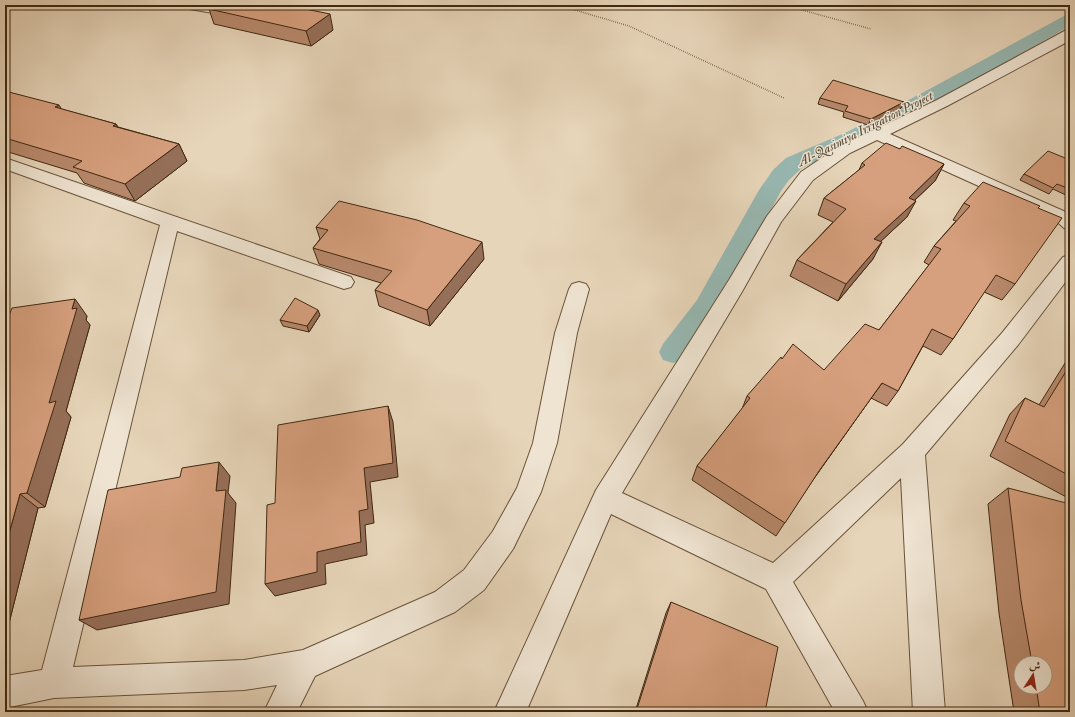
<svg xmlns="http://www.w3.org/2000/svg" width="1075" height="717" viewBox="0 0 1075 717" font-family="'IM FELL Double Pica',Amiri,serif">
  <rect width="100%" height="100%" fill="#e7d5b9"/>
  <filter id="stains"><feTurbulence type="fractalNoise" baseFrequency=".005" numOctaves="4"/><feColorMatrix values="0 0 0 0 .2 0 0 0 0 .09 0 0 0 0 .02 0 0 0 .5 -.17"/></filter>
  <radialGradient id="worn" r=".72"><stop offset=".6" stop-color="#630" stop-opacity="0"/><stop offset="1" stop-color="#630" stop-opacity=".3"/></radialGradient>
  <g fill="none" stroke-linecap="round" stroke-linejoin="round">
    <!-- canal -->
    <path fill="#97b8b2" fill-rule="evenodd" d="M1070,14v12l-132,74 -77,40 -59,28 -13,12 -8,11 -66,123 -32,46 -10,3 -10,-3 -4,-8 4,-8 34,-44 62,-110 14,-20 13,-12 61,-26 77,-40 140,-76z"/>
    <defs>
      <path id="minor" d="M182,5l35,1 2,3 -6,4 -29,-5z
        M1070,28l-1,13 -122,65 -57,28 178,79 2,1v16l-6,-2 -8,-7 -179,-81 -27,13 -37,27 -32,42 -38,68 -121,203 151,70 130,-119 99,-111 61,-76 7,-2v21l-52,69 -93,110 20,257h-32l-12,-234 -108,104 70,119 5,11h-33l-69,-123 -155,-75 -85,198h-32l102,-222 133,-210 38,-64 34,-44 37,-25 99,-47z
        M5,158l346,119 3,5 -3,5 -7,2 -167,-58 -104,436 171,-7 59,-10 132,-58 29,-22 29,-39 24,-43 16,-45 22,-110 14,-44 3,-5 7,-2 7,2 3,5 -12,44 -20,110 -16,49 -28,57 -29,41 -29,22 -140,64 -18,36h-33l13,-27 -33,5 -190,8 -49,10v-32l37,-6 118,-445 -155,-56z"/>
    </defs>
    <!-- minor casing -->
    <use href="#minor" stroke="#69533b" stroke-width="2"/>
    <!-- path -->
    <path stroke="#3f2811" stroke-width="1.5" stroke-dasharray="0.5 1.5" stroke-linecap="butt" d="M558,5l71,21 155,72
      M784,5l87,24"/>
    <!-- minor -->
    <use href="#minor" fill="#efe4d2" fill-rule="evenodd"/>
  </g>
  <!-- wall -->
  <path fill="#b8896c" stroke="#3f2811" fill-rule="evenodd" d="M209,9l124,21 -22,16 -97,-22z
    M5,91l56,18 55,15 2,3 61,17 8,17 -52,40 -51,-18 -7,-10 -72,-22z
    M820,98l84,4 -3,6 -33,17 -25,-8 1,-5 -26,-8z
    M900,149l44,15 -9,17 -20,19 -8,17 -27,25 -7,17 -35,42 -48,-25 7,-16 36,-38 -15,-7 6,-17 35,-28 3,-7z
    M1070,160v37l-17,-8 -4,5 -29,-14 4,-6z
    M964,203l74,5 -23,76 -13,16 -18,-8 -31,47 -12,16 -18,-9 -25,45 -11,15 -16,-8 -58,82 -37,56 -84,-56 5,-14 45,-57 5,-13 35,-37 42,11 55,-40 50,-65 -5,-3 10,-16 22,-25 -3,-1z
    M316,227l168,32 -54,67 -51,-20 -4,-16 6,-7 -62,-19 -6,-16 7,-9z
    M320,315l-11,17 -26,-6 -3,-6z
    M87,316l-1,4 4,5 -24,86 5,6 -26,90 -7,1 -33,131 3,-321z
    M1070,355v144l-80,-43 20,-42 15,-16 14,7z
    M1008,488l62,224h-56l-15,-99 -11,-109zM1021,663h24v24h-24z
    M671,602l94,110h-130l31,-99z"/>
  <!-- shaded-wall -->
  <path fill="#966f58" stroke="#3f2811" d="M5,5h3l-3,5z
    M330,14l3,16 -22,16 -5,-15z
    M904,102l-3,6 -33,17 3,-6z
    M59,105l10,16 -14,-14z
    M116,124l9,16 -12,-14z
    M179,144l8,17 -52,40 -10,-17z
    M944,164l-9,17 -35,33 9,-16z
    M916,201l-9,16 -41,38 8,-16z
    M482,242l2,17 -54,67 -3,-16z
    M882,242l-9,17 -35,42 8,-17z
    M75,299l12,17 -1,4 4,5 -24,86 5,6 -26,90 -18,-14 22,-90 23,-94z
    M318,310l2,5 -11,17 -2,-6z
    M882,383l-11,15 -62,87 10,-14z
    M388,406l5,16 5,55 -28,5 4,41 -9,2 2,30 -42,9 1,20 -51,12 -10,-12 52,-32 42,-41 5,-43z
    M219,462l11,14 -2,17 8,10 -7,101 -132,26 -18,-10 137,-129z
    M20,494l18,14 -33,131v-91z"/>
  <!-- building -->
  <path fill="#d69f7d" stroke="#3f2811" d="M215,5h71l44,9 -24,17 -97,-22z
    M833,80l71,22 -33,17 -26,-8 3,-5 -28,-8z
    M5,91l54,14 -4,2 61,17 -3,2 66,18 -54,40 -52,-17 9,-6 -77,-23z
    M886,143l14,6 2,-3 42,18 -35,34 7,3 -42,38 8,3 -36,42 -49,-24 49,-51 -22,-11 41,-33 -3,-2z
    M1048,151l22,9v29l-13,-5 -4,4 -29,-14z
    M983,182l57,24 -2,2 24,10 -47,66 -19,-9 -43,64 -21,-10 -34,62 -16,-8 -63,88 -34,52 -88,-57 53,-68 -3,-2 34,-39 1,2 11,-15 31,26 41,-46 14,6 62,-81 -7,-3 36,-40 -6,-3z
    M339,201l78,19 65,22 -55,68 -52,-20 17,-19 -79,-23 15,-18 -12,-3z
    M295,298l23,12 -11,16 -27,-6z
    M75,299l-3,10 5,-1 -28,95 7,-2 -29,92 -7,1 -15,54v-229l3,-1 4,-10z
    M1070,365v111l-65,-35 20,-43 19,9z
    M388,406l5,57 -29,5 4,41 -9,2 2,31 -44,10v20l-52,12 2,-79 8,-2 3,-78z
    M219,462l-3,29 10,-1 -10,102 -137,28 29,-130 72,-13 2,-9z
    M1008,488l62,16v208h-30l-4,-25h9v-24h-13l-11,-63z
    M671,602l107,45 -13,65h-129z"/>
  <g text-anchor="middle" stroke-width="3" stroke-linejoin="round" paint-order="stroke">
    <!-- far-water labels -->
    <g font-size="13" font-style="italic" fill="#554c39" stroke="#efe4d2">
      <text transform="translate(865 128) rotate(-27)" y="5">Al-Qasimiya Irrigation Project</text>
    </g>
  </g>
  <!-- margin -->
  <rect width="1075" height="717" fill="none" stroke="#e7d5b9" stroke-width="20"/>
  <rect x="6" y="6" width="1063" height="705" fill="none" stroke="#3f2811" stroke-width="2"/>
  <rect x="10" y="10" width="1055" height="697" fill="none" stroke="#3f2811"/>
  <!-- north arrow -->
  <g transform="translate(1033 675) rotate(12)"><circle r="19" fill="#efe4d2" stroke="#a99985"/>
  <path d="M0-3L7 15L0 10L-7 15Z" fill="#8f2418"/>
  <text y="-6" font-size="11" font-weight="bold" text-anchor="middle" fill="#3f2811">ش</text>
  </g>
  <rect width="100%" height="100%" filter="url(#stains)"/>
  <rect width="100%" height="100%" fill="url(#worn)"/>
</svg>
